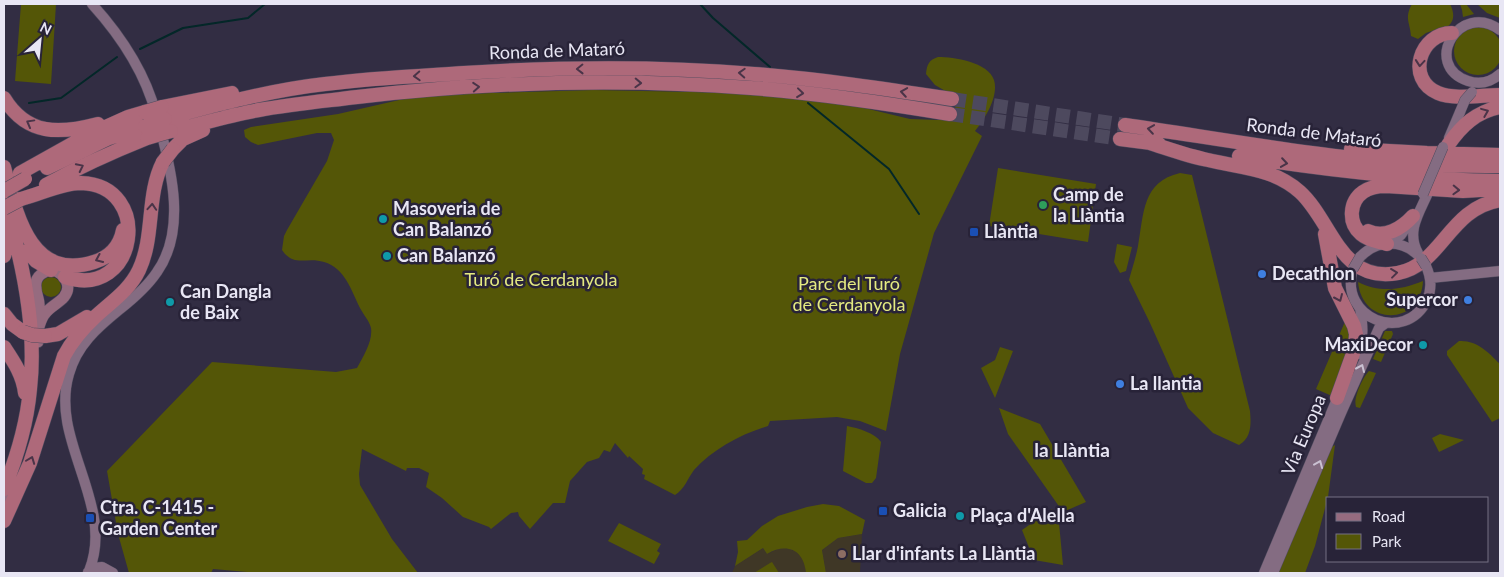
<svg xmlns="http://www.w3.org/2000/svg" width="1504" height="577" viewBox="0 0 1504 577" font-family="Lato,sans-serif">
  <rect width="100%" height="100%" fill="#322d43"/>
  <!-- education -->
  <path fill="#3f3726" d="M862,534l-2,39h-34l-4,-23 16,-12z
    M763,548l4,6 11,-5 8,-1 9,3 9,8 2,14h-74l3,-7z"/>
  <!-- green -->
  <path fill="#545607" d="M21,4h35l-5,80 -36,-3z
    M1412,4h38c6,12 4,21 -9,26l-1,-2 -14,5 -8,6 -7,-3c-1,-14 -7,-18 1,-32z
    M1460,4h6l8,10 -11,3 -1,-7z
    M1477,4h23v14l-13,-5z
    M1454 51a24 24 0 1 1 48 0a24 24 0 1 1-48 0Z
    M938,57c16,0 50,5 56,23 5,16 -9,39 -19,51l7,5 -48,97 -34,121 -14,77 -26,-10 -23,-4 -67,4 -2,5c-27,8 -55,23 -74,44 -6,8 -10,20 -19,25l-31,-16 1,-4 -3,-1 1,-5 -14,-13 -1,2 -13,-15 -5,9 -6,-2 -5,8 -12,4 -17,19 -5,22h-12l-23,26 -11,-13 -1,-4 -7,1 -20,16 -2,-2 -26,-10 -21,-19 -16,-11 3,-14 -10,-5h-12l-1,3 -44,-22 -3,25 1,11 32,54 26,34h-159l-46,-4 -2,4h-82l-11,-39 -11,-63 105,-109 124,10 21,-4c6,-11 16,-27 14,-40 -1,-6 -8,-14 -11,-20 -9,-18 -15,-40 -36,-46 -17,-6 -30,6 -42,-12l2,-14 3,-6 40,-69 7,-21 -3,-7h-14l-59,12 -7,-3 -6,-5 -1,-7 7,-3 87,-13 83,-19 172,-5 152,3 111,13 54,13 28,1 8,-1 9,-9 1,-8 -2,-6 -19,-11 -9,-11c1,-10 3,-14 12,-17z
    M998,168l98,16 -8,58 -99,-16z
    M1180,173l12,2 58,236c1,12 2,27 -11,34l-26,-12 -25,-25 -38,-85 -21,-43c3,-11 7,-23 9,-34 6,-33 4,-64 42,-73z
    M1117,244l15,3 -6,24 -6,2 -6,-11z
    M41 287a10 10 0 1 1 20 0a10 10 0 1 1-20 0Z
    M1423,281c-2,45 -61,46 -65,1 22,11 43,8 65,-1z
    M1347,317l7,16 -22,63 -16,-7z
    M1385,331h7l1,3 -12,28 -8,-3z
    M1459,341c18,-1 29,11 41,23v54l-8,4 -45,-67v-4z
    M1000,347l13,4 -18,47 -14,-30 14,-8z
    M1369,371l7,2 -16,35 -4,-1c-3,-9 7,-30 13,-36z
    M999,408l41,16 46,78 -23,10 -55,-78z
    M847,426c11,2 28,7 34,16l-5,36 -4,5h-6l-23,-12z
    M1440,434l24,6 -25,12 -7,-14z
    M1335,445l-7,52 -13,49 -10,27h-29l54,-125z
    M823,504l16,2 26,14 -3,14 -24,4 -16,12 4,23h-20c-2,-23 -19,-31 -39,-19l-4,-6 -28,18 3,-14 -1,-11 10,-1 15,-14 16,-10 29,-9z
    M1052,509l7,14 4,42 -29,-5 -12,-30z
    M619,523l42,21 -4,7 3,2 -6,11 -46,-23z
    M772,562l7,11h-25l16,-10z"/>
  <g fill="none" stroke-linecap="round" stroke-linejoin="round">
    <!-- stream -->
    <path stroke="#032728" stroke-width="2" d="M700,4l13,14 57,49
      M140,49l43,-21 65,-10 17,-14
      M29,103l32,-5 56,-41
      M808,103l81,66 30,45"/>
    <!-- highway-tunnel -->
    <path stroke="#4d495e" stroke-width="14" stroke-dasharray="14 7" stroke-linecap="butt" d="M952,99l173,26
      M950,114l170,25"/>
    <defs>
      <path id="secondary" d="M92,4c29,32 53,68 64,110
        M1500,30c-40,-30 -79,35 -32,51 12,4 23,1 32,-7
        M1449,138l11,-26
        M1389,243l12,-8 9,-13
        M1418,253c-12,-21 1,-40 10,-60
        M1360,257c18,-18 43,-18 61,1
        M1353,269c-15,49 52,76 74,31 5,-11 4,-23 -1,-34
        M1430,278l70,-7
        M1358,354c6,-17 5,-29 2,-46
        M89,571c27,-67 -40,-130 -20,-197 8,-29 28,-46 50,-64 14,-11 28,-23 38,-38 29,-41 15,-100 3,-144
        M88,572l5,-4 9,-1 11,6
        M1264,573l76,-181
        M1273,573l68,-160 38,-85 7,-5"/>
      <path id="primary" d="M37,334c2,-7 3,-13 7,-19 5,-8 14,-11 20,-18 8,-10 2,-21 -8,-26 -11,-2 -22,5 -20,17 0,7 4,12 3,19 0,12 -2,23 -1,35
        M4,504l7,-22"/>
      <path id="highway" d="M1452,33c-32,0 -47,46 -14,60 16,7 44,2 62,2
        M4,98c23,38 56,36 94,26
        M162,107l70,-14
        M165,119c52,-15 106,-29 160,-35 46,-6 92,-8 139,-11 96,-6 193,-7 290,1 66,5 132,15 198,25
        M1125,125c124,18 249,43 375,41
        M171,131c30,-7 59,-16 88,-21 33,-6 66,-9 98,-13 130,-15 263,-19 394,-9 66,5 133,15 199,26
        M1120,139l39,5
        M1150,143c19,6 38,13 58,17 33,8 65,8 92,32 32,29 40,92 98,81 45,-9 50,-64 102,-73
        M1448,145c14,-20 28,-33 52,-38
        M173,149l10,-10 20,-9
        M1351,149l76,4 73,2
        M1239,156c86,14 174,24 261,25
        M4,167c12,45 25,115 90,95 16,-5 26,-16 29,-32
        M47,168l62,-30 36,-12
        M20,173l68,-38 40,-18 17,-5
        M46,185c33,-18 66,-33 101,-47
        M21,199c20,-5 40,-16 60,-16 73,2 57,118 -16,94
        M4,200c18,58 33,128 26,189 -3,34 -13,68 -26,100
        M1368,231c17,8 34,-3 45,-15
        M1325,234l10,54 19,38 2,8 -1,14 -18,50
        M1387,244c-9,-3 -18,-3 -26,-10 -13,-11 -12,-32 2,-42 7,-5 15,-6 23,-6l77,5 34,-2
        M27,251l9,10 15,9
        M4,256l4,-14 -1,-15
        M4,314l8,10 11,8
        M45,336l13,-2 29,-17
        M4,347c10,15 19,28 21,46
        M4,521l26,-58 34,-107c8,-15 18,-27 31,-39 16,-15 34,-26 44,-47 16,-34 7,-75 24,-108"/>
    </defs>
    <!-- secondary casing -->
    <use href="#secondary" stroke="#504b5e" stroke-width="11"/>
    <!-- primary casing -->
    <use href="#primary" stroke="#504b5e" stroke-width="12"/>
    <!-- highway casing -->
    <use href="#highway" stroke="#504b5e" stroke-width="15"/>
    <!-- secondary -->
    <use href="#secondary" stroke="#846c82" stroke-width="10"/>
    <!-- primary -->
    <use href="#primary" stroke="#966b7f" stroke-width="11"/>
    <!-- highway -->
    <use href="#highway" stroke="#ae697a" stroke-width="14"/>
    <defs>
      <path id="secondary-bridge" d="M1460,112l5,-12 7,-8
        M1423,194l20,-47
        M1421,258l5,8
        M1353,269l7,-12"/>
      <path id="highway-bridge" d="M145,112l17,-5
        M145,126l20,-7
        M147,138l24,-7
        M163,162l10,-13
        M4,191l21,-12
        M4,208l17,-9
        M23,332l9,3 13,1"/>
    </defs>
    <!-- secondary-bridge casing -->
    <use href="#secondary-bridge" stroke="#504b5e" stroke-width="11" stroke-linecap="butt"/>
    <!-- highway-bridge casing -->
    <use href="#highway-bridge" stroke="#504b5e" stroke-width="15" stroke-linecap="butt"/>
    <!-- secondary-bridge -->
    <use href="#secondary-bridge" stroke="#846c82" stroke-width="10"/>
    <!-- highway-bridge -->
    <use href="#highway-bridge" stroke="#ae697a" stroke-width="14"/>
  </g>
  <!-- one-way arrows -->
  <defs><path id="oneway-chevron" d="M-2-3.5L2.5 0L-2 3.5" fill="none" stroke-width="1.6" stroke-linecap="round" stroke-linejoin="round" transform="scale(1.25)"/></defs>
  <g stroke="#4a3448">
    <use href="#oneway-chevron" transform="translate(1420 63) rotate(95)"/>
    <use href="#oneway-chevron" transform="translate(580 69) rotate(179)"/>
    <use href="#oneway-chevron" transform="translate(742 73) rotate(-177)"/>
    <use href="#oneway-chevron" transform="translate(417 76) rotate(177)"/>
    <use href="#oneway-chevron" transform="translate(638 83) rotate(2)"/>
    <use href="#oneway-chevron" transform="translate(476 87) rotate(-4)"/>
    <use href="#oneway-chevron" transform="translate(904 92) rotate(-171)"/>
    <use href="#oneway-chevron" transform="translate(800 93) rotate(6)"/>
    <use href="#oneway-chevron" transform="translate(1485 112) rotate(-22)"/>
    <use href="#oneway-chevron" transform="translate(30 123) rotate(-151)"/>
    <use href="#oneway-chevron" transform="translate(1151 129) rotate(-172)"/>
    <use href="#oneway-chevron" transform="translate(1284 163) rotate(8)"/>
    <use href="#oneway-chevron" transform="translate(80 167) rotate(-26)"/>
    <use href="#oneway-chevron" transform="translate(1456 190) rotate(2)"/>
    <use href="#oneway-chevron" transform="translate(152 207) rotate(-86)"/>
    <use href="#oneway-chevron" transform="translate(99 259) rotate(156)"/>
    <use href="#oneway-chevron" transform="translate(1394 273) rotate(-7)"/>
    <use href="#oneway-chevron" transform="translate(1339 298) rotate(66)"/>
    <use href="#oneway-chevron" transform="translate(31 460) rotate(-69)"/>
  </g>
  <g stroke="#cac1d2">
    <use href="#oneway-chevron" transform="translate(1361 368) rotate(-66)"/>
    <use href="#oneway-chevron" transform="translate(1319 464) rotate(-67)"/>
  </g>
  <!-- markers -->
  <circle fill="#2e9e5b" stroke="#282338" stroke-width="2" cx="1043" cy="205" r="5"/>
  <g fill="#0f9aa8" stroke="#282338" stroke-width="2">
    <circle cx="383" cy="219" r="5"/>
    <circle cx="387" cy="256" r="5"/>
    <circle cx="170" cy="302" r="5"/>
    <circle cx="1423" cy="345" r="5"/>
    <circle cx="960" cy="516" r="5"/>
  </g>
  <g fill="#1a4fb4" stroke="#282338" stroke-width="2">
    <rect x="969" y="227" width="10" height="10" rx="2.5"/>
    <rect x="878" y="506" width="10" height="10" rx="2.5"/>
    <rect x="85" y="513" width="10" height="10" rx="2.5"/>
  </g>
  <g fill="#3f7fe0" stroke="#282338" stroke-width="2">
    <circle cx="1262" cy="274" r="5"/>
    <circle cx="1468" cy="300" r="5"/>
    <circle cx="1120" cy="384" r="5"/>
  </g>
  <circle fill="#8d6e63" stroke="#282338" stroke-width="2" cx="842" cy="554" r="5"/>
  <g text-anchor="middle" stroke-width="5" stroke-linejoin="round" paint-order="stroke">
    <!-- street labels -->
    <g font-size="18" fill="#e8e6f4" stroke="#282338">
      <text transform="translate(557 51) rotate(-2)" y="6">Ronda de Mataró</text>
      <text transform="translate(1314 133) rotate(7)" y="6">Ronda de Mataró</text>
      <text transform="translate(1304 435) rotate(-67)" y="6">Via Europa</text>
    </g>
    <!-- poi labels -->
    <g font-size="18" font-weight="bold" fill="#e8e6f4" stroke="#282338" text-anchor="start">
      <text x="1053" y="201">Camp de<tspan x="1053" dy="21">la Llàntia</tspan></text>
      <text x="393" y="215">Masoveria de<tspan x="393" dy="21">Can Balanzó</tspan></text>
      <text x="984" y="238">Llàntia</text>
      <text x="397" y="262">Can Balanzó</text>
      <text x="1272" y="280">Decathlon</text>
      <text x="180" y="298">Can Dangla<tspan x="180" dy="21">de Baix</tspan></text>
      <text x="1458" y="306" text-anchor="end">Supercor</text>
      <text x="1413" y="351" text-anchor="end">MaxiDecor</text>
      <text x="1130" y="390">La llantia</text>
      <text x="100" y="514">Ctra. C-1415 -<tspan x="100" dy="21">Garden Center</tspan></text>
      <text x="893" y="517">Galicia</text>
      <text x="970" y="522">Plaça d'Alella</text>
      <text x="852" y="560">Llar d'infants La Llàntia</text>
    </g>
    <!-- park labels -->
    <g font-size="18" fill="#e4ea81" stroke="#282338">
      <text x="541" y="286">Turó de Cerdanyola</text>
      <text x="849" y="290">Parc del Turó<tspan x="849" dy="21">de Cerdanyola</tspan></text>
    </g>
    <!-- neighbourhood labels -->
    <g font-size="19" font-weight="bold" fill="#e8e6f4" stroke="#282338">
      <text x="1072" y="457">la Llàntia</text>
    </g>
  </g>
  <!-- border -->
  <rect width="1504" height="577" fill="none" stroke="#e8e6f4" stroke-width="10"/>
  <!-- legend -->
  <rect x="1326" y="497" width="162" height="65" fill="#282338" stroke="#757183"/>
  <rect x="1336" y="513" width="25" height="8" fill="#966b7f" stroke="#757183"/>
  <text x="1372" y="522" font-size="15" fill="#e8e6f4">Road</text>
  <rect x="1336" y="534" width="25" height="15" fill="#545607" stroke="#757183"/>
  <text x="1372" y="547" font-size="15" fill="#e8e6f4">Park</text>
  <!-- north arrow -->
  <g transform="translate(40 40) rotate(27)" stroke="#282338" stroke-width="4" paint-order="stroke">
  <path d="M0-4L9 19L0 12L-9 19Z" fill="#e8e6f4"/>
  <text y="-8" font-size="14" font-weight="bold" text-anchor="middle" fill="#e8e6f4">N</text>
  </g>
</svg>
